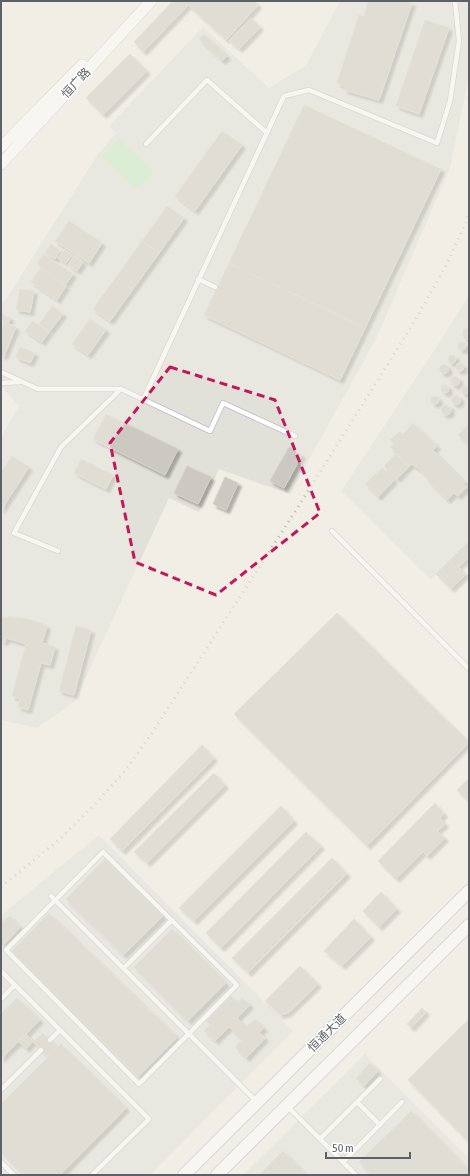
<svg xmlns="http://www.w3.org/2000/svg" width="470" height="1176" viewBox="0 0 470 1176" font-family="'Asap Condensed','Noto Sans SC',sans-serif">
  <defs>
    <filter id="shadow"><feDropShadow dx="3.5" dy="3.5" stdDeviation="1" flood-color="#0004"/></filter>
  </defs>
  <rect width="100%" height="100%" fill="#f0eee5"/>
  <!-- industrial -->
  <path fill="#e1e0d9" d="M340,1h129v76l-19,91 -74,171 -86,155 -71,-25 -20,43 -30,-14 -94,203 -38,27 -36,-8v-283l18,-31 -18,-20v-85l3,1 94,-148 18,-21 -7,-7 94,-99 66,61 37,-23z
    M469,295v245l-38,40 -90,-89 100,-151z
    M99,835l194,196 -143,144h-149v-260z
    M365,1054l104,104v17h-226z"/>
  <!-- green -->
  <path fill="#c0eac2" d="M119,139l35,33 -17,18 -35,-33z"/>
  <!-- building -->
  <path fill="#ccc8c2" stroke="#d6d1c3" filter="url(#shadow)" d="M173,1h81l4,4 -32,35 -38,-35 -45,47 -9,-10z
    M368,1h36l8,2 -33,97 -35,-10 2,-3 -9,-4 22,-68 5,1z
    M251,18l9,9 -21,22 -10,-8z
    M425,20l24,8 -30,86 -23,-8z
    M204,34l23,22 -5,5 -23,-22z
    M130,54l17,17 -44,44 -17,-17z
    M304,105l137,64 -76,159 -136,-65z
    M222,131l20,14 -47,66 -20,-15z
    M167,206l17,12 -25,35 -17,-12z
    M69,221l33,22 -13,20 -34,-22z
    M142,241l17,12 -49,68 -17,-12z
    M51,244l9,7 -5,8 -10,-6z
    M64,250l8,5 -6,8 -8,-5z
    M43,254l30,20 -7,10 -29,-20z
    M74,256l9,6 -6,9 -9,-6z
    M229,263l136,65 -25,52 -136,-65z
    M40,269l26,17 -9,14 -26,-18z
    M20,289l14,2 -4,21 -14,-2z
    M52,306l11,8 -13,17 -11,-7z
    M1,314l10,4 -3,5 -7,-3z
    M90,319l16,11 -18,25 -16,-11z
    M33,321l16,11 -7,10 -17,-11z
    M5,322l11,5 -12,29 -3,-1v-24z
    M468,327h1v13l-5,-2 -1,-3v-4z
    M458 346a4 4 0 1 1 8 0a4 4 0 1 1-8 0Z
    M20,347l15,6 -5,10 -14,-6z
    M448 359a4 4 0 1 1 8 0a4 4 0 1 1-8 0Z
    M456 367a4 4 0 1 1 8 0a4 4 0 1 1-8 0Z
    M439.5 369a4.5 4.5 0 1 1 9 0a4.5 4.5 0 1 1-9 0Z
    M450.5 381a4.5 4.5 0 1 1 9 0a4.5 4.5 0 1 1-9 0Z
    M441 389a4 4 0 1 1 8 0a4 4 0 1 1-8 0Z
    M461 390a4 4 0 1 1 8 0a4 4 0 1 1-8 0Z
    M451.5 400a4.5 4.5 0 1 1 9 0a4.5 4.5 0 1 1-9 0Z
    M431 400a4 4 0 1 1 8 0a4 4 0 1 1-8 0Z
    M441 410a5 5 0 1 1 10 0a5 5 0 1 1-10 0Z
    M106,414l72,35 -13,26 -72,-36z
    M413,423l24,23 -4,4 32,32 -2,2 4,3 -9,9 -4,-3 -7,7 -19,-19 2,-1 -13,-13 -1,1 -4,-4 -3,2 -19,-19 4,-3 -4,-4 10,-9 3,3z
    M469,424v22l-11,-11z
    M289,447l13,8 -18,33 -14,-7z
    M396,454l13,12 -12,13 -13,-13z
    M12,456l17,11 -28,43v-38z
    M81,459l32,16 -7,14 -32,-16z
    M187,466l24,11 -13,27 -24,-11z
    M382,468l12,12 -16,17 -13,-13z
    M225,477l13,6 -12,27 -13,-6z
    M469,541v16l-11,10 8,7 -15,15 -15,-15z
    M337,613l132,129 -102,104 -133,-132z
    M10,617l17,2 14,4 6,3 -5,17 13,4 -5,18 -9,-2 -13,47 -10,-3 2,-8 -8,-3 14,-52 -20,-6 -1,4 -4,-1v-23z
    M76,626l15,4 -17,65 -15,-4z
    M202,745l12,13 -92,93 -12,-12z
    M214,773l11,12 -78,78 -13,-11z
    M469,778v24l-12,-12z
    M435,803l9,11 -4,4 5,6 -8,7 8,7 -18,18 -4,-4 -27,27 -18,-18z
    M281,806l13,15 -100,100 -15,-13z
    M306,832l15,14 -100,102 -15,-15z
    M332,858l15,16 -99,99 -16,-15z
    M105,859l58,57 -40,39 -57,-56z
    M381,892l16,17 -18,18 -16,-16z
    M49,913l128,124 -39,40 -126,-126z
    M10,916l10,11 -19,20v-25z
    M354,919l17,18 -29,29 -18,-15z
    M172,929l54,54 -38,38 -54,-54z
    M300,966l18,18 -30,29 -8,2 -15,-14z
    M231,996l7,7 4,-5 8,7 -13,13 9,9 9,-8 9,9 -5,4 6,6 -19,20 -11,-11 7,-7 -13,-13 -14,14 -11,-10 6,-6 -4,-4z
    M17,998l23,22 -39,39v-45z
    M422,1008l4,4 -15,16 -4,-4z
    M469,1019v103l-10,10 -51,-52z
    M43,1033l15,14 -10,10 -15,-15z
    M26,1034l7,7 -7,8 -8,-8z
    M61,1044l65,64 -66,67h-36l-23,-23v-48z
    M370,1063l8,8 -14,15 -8,-8z
    M411,1111l58,59v5h-97l-13,-13z
    M469,1122v21l-10,-11z
    M283,1151l24,24h-48z"/>
  <g fill="none" stroke-linecap="round" stroke-linejoin="round">
    <defs>
      <path id="service" d="M146,144l61,-64 60,53
        M198,279l17,8
        M1,372l37,17h83l89,42 13,-28 72,33
        M1,383l19,-1
        M143,400l141,-304 25,-6 128,53 13,-42 9,-60 -4,-40
        M332,531l137,138
        M58,551l-44,-18 47,-86 60,-58
        M103,852l134,133 -98,99 -133,-134z
        M51,896l205,205
        M124,968l48,-48
        M1,971l148,148 -57,56
        M1,999l14,-14
        M50,1040l10,-10
        M1,1090l40,-40
        M357,1102l23,23
        M288,1107l68,68
        M320,1139l60,-60
        M1,1162l13,13
        M343,1162l59,-60"/>
      <path id="tertiary" d="M1,147l81,-82
        M1,164l150,-163"/>
      <path id="secondary" d="M184,1175l285,-284
        M217,1175l252,-250"/>
    </defs>
    <!-- service casing -->
    <use href="#service" stroke="#babdc2" stroke-width="6"/>
    <!-- tertiary casing -->
    <use href="#tertiary" stroke="#babdc2" stroke-width="12"/>
    <!-- secondary casing -->
    <use href="#secondary" stroke="#babec4" stroke-width="14"/>
    <!-- service -->
    <use href="#service" stroke="#fff" stroke-width="4.5"/>
    <!-- tertiary -->
    <use href="#tertiary" stroke="#fff" stroke-width="11"/>
    <!-- secondary -->
    <use href="#secondary" stroke="#fff" stroke-width="12"/>
    <!-- rail -->
    <path stroke="#b6b7b8" stroke-width="3" stroke-dasharray="1 5" stroke-linecap="butt" d="M1,887l59,-48 34,-34 31,-34 27,-38 148,-229 108,-172 37,-64 21,-46 3,-10"/>
  </g>
  <!-- marked area -->
  <path d="M0 0H470V1176H0ZM170,367l105,33 45,113 -104,82 -81,-33 -25,-119z" fill="#f0eee5" fill-opacity=".55" fill-rule="evenodd"/>
  <path fill="none" stroke="#c2185b" stroke-width="3" stroke-dasharray="8 5" stroke-linejoin="round" d="M170,367l105,33 45,113 -104,82 -81,-33 -25,-119z"/>
  <g text-anchor="middle" stroke-width="3" stroke-linejoin="round" paint-order="stroke">
    <!-- street labels -->
    <g font-size="12" fill="#5d6167" stroke="#fff">
      <text transform="translate(76 83) rotate(-47)" y="4">恒广路</text>
      <text transform="translate(327 1033) rotate(-45)" y="4">恒通大道</text>
    </g>
  </g>
  <!-- border -->
  <rect width="470" height="1176" fill="none" stroke="#5d6167" stroke-width="4"/>
  <!-- scale -->
  <path d="M326 1152v6h84v-6" fill="none" stroke="#5d6167" stroke-width="2"/>
  <text x="332" y="1152" font-size="12" fill="#5d6167" stroke="#ffffff" stroke-width="3" paint-order="stroke">50 m</text>
</svg>
